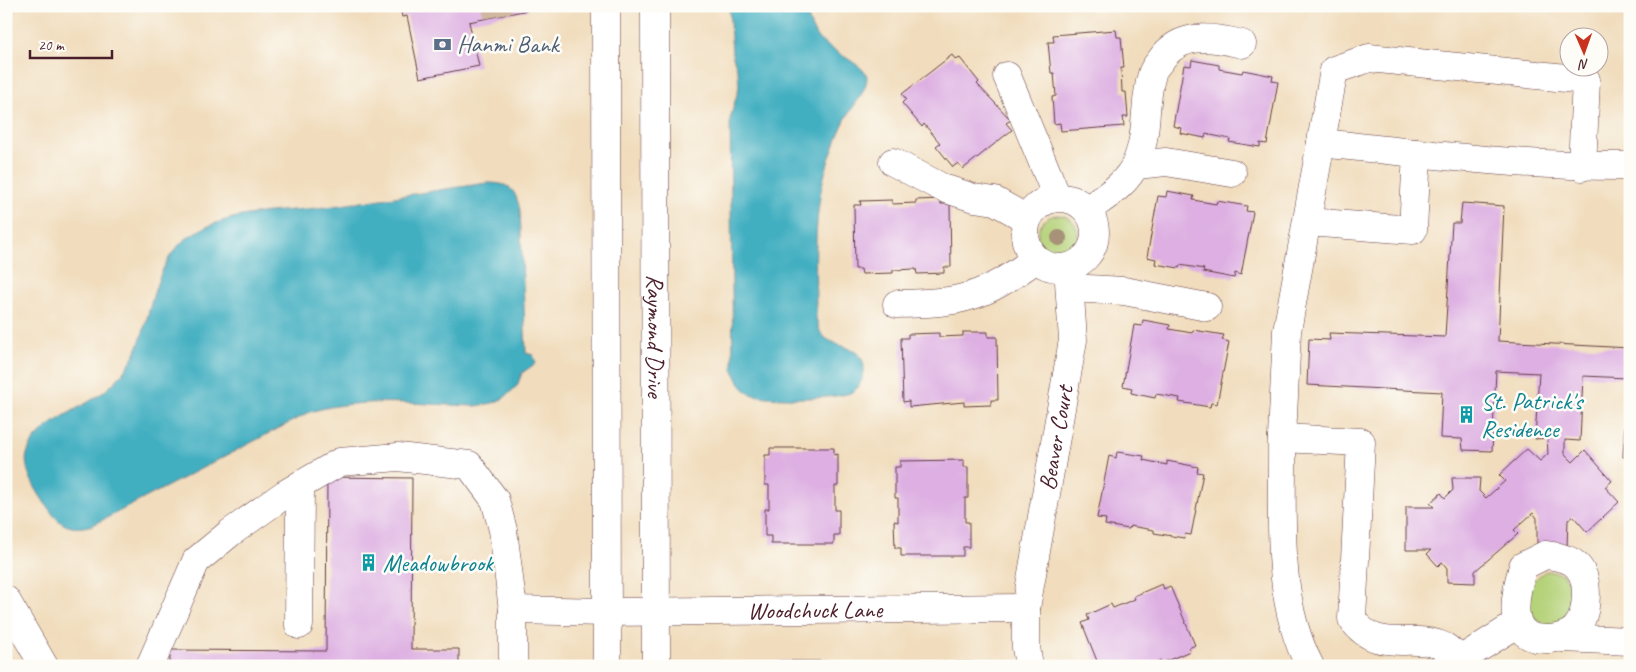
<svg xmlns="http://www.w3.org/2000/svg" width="1636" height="672" viewBox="0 0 1636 672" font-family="Caveat,sans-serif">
  <rect width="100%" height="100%" fill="#fdfcf7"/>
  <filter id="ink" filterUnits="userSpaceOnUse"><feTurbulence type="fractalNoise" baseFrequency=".02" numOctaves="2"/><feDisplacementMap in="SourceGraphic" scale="10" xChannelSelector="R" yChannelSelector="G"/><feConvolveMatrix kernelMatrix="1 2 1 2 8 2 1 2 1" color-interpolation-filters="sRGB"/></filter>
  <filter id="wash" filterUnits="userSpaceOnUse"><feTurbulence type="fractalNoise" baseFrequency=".0096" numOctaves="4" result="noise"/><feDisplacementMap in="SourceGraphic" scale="20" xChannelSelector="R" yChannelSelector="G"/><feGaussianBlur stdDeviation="1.12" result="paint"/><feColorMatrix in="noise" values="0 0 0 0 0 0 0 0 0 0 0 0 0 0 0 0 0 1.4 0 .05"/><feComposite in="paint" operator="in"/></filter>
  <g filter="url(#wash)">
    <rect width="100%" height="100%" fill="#f1ddbd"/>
    <!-- green -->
    <path fill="#b5d279" stroke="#807852" d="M1038 235a20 20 0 1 1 40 0a20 20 0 1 1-40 0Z
      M1546,571l17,3c17,23 13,37 -10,52 -35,-6 -34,-39 -7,-55z"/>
    <!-- water -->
    <path fill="#43afc1" stroke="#466776" d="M729,6h77c1,11 5,23 12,32 9,11 49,28 49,39 0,14 -14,29 -21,41 -7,14 -13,30 -18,45 -16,49 -12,105 -12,155 2,6 3,14 7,18 14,13 42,9 41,34 0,7 -5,17 -10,21 -12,9 -88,9 -103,3 -10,-4 -14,-16 -18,-25l-3,-250 9,-32 -1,-15 -6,-18z
      M487,183c23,0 28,5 33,27l6,143 7,2 3,8 -14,10 -5,13 -13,12 -11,5 -17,3c-55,-1 -113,-10 -166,6l-217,113c-20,5 -30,3 -42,-13 -10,-14 -29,-41 -24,-58 8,-29 54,-45 75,-61 13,-10 22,-20 30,-34 23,-42 17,-102 66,-128 40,-21 85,-19 129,-24 53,-7 107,-17 160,-24z"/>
    <g id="blocks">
      <!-- building -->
      <path fill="#ddafe2" d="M400,6h127l1,4 -59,12 10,44 -59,12 -13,-62 -5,1z
        M1116,30l1,7h4l3,31h-3l1,24h4l2,25h-5l1,9 -63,5 -1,-8 -6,1 -2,-27 4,-1 -2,-23h-3l-3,-31h6l-1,-7z
        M952,55l4,5 4,-2 19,24 -2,2 34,36 -5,3 6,7 -49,39 -5,-6 -5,4 -17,-21 4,-3 -16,-19 -2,3 -20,-24 4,-4 -4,-5z
        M1192,60l27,5v4l23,4 1,-3 30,6 -1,5 6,1 -11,62 -7,-1v4l-31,-5 1,-3 -24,-5 -1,4 -25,-5 1,-5 -8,-2 11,-61 7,1z
        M1167,191l27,5 -1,4 23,4 1,-3 30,5 -1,5 7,1 -12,63 -6,-2 -1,5 -31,-6 1,-3 -24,-4 -1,3 -24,-4 1,-5 -9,-2 11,-61 8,1z
        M941,199v5h9l1,63h-7v6l-27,1 -1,-5 -23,1v3l-31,1 -1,-5h-6l-1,-64h7l-1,-4 32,-1v4l24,-1v-3z
        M1462,203l42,3 -6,135 132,7v110l-7,-1 4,-79 -44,-2 -3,65 -15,-1v14l8,8 12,-12 27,31 -7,6 14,15 -32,30 -14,-16 -5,4 -1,26 -30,-2v-26l-4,-5 -19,17 4,4 -43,37v12l-28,-1v-14l-5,-6 -4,4 -11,-12 4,-4h-25v-43h28l-4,-4 11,-10 4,5 8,-8 -1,-12h28l-1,13 7,7 19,-17 -6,-6 28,-26 13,12 8,-7 -1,-16 -12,1 4,-66 -43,-2 -4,80 -29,-1 -1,-11 -22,-1 2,-46 -135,-7 2,-46 21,1 -1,-7 116,4 7,-114h8z
        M1143,320l27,5 -1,4 23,4 1,-3 31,5 -2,5 7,2 -12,62 -6,-1 -1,4 -31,-5 1,-4 -24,-4 -1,4 -24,-5 1,-5 -9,-2 11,-61 8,1z
        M963,332h25v5h9l1,63h-7v5l-27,1v-4l-55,5v-6l-6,1 -2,-64h7v-4l31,-1v4l24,-1z
        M770,448h64v7l4,-1v32h-3v24h4v25h-5v9h-63v-8h-6v-27h4v-24h-4v-30h5z
        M1117,452l27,4 -1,4 24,5v-4l31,6 -1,5 6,1 -12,62 -6,-1 -1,4 -30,-5v-3l-24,-4 -1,3 -24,-4 1,-6 -9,-1 12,-62 7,2z
        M964,460v7h4v31h-3v24h4v25h-6v9h-62v-8h-6l-1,-27 4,1v-24h-3v-31h5v-6z
        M327,477l85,1 -1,171h48v17h-289v-16l156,1z
        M1162,584l2,5 6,-3 25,59 -6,3 1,3 -28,12 -2,-3 -13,6h-48l-17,-43 7,-3 -2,-5 24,-11 2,4 22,-9 -1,-3z
        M779,661h63v5h-64z
        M910,662h64v4h-64z"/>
    </g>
  </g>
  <g filter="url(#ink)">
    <use href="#blocks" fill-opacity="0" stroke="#633c41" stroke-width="1"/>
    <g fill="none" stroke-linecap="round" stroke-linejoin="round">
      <!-- minor-tunnel -->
      <path stroke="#d0b7a0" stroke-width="28" stroke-dasharray="28 14" stroke-linecap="butt" d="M496,6l2,10"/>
      <defs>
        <g id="minor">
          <path d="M606,6l1,660"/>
          <path id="s1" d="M655,6l1,660"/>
          <path d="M1007,76l50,121"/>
          <path d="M1321,143c103,11 206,24 309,23"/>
          <path d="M893,162l50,26 31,10 21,3 32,18"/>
          <path d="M1136,165l30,-3 66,11"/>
          <circle cx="1060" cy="233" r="35"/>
          <path d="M1087,210c18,-13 40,-26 49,-47 13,-29 7,-60 16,-89 1,-5 5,-9 8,-13 20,-30 52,-24 82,-17"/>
          <path d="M1307,222l106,8 4,-77"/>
          <path d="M1070,288l54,3 83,16"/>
          <path d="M897,304c66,-1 85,-6 139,-45"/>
          <path d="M1282,438c1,74 -8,160 28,228"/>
          <path d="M1545,555c10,1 25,3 32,11 13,13 11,48 -1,62 -7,8 -16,10 -27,11 -46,2 -34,-45 -26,-73z"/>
          <path d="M6,600l38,66"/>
          <path id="s2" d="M513,610l93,2 420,-4"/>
          <path d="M299,625l1,-140"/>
          <path d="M1562,638l68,3"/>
          <path d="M1460,660l57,-36"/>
          <path d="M150,666l46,-105 34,-28 55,-39 55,-32 58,-5 71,8 26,35 8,30 10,80v56"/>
          <path id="s3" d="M1029,666l-3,-19v-39l47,-268 -5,-73"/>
          <path d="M1456,666l4,-6c-4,-4 -10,-10 -15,-13 -34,-16 -67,9 -93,-28l9,-177 -79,-4 5,-107 47,-261 35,-12 217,22 -4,87"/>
        </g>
      </defs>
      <!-- minor casing -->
      <use href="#minor" stroke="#633c41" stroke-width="29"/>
      <!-- minor -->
      <use href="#minor" stroke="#fff" stroke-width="28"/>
    </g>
    <!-- trees -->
    <circle fill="#a79279" cx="1059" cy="238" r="8"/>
  </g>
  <!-- icons -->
  <defs>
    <symbol id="bank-bare" viewBox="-9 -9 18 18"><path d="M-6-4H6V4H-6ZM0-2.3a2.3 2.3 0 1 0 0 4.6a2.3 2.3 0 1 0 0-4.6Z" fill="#5c6f8a" stroke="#fdfcf7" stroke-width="2.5" paint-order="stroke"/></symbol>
    <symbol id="building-bare" viewBox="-9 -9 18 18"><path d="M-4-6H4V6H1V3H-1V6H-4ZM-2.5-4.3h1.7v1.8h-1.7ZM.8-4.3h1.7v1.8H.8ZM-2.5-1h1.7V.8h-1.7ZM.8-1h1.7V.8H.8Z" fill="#0f9aa8" stroke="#fdfcf7" stroke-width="2.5" paint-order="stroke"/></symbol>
  </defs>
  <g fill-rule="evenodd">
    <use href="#bank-bare" x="430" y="32" width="25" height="25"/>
    <use href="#building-bare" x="1454" y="402" width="25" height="25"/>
    <use href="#building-bare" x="356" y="550" width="25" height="25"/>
  </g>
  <g text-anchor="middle" stroke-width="5" stroke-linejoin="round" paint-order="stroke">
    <!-- service labels -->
    <g font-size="24" fill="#4e5e75" stroke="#fdfcf7" text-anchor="start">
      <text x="457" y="52">Hanmi Bank</text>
    </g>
    <!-- street labels -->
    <g font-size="24" fill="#4a1f2b" stroke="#fdfcf7">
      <text dy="8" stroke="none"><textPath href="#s1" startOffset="330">Raymond Drive</textPath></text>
      <text dy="8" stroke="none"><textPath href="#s3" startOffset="231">Beaver Court</textPath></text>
      <text dy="8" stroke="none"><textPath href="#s2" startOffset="302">Woodchuck Lane</textPath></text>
    </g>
    <!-- culture labels -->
    <g font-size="24" fill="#0d838f" stroke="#fdfcf7" text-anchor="start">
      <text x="1481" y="409">St. Patrick's<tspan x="1481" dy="28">Residence</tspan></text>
      <text x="383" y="571">Meadowbrook</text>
    </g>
  </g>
  <!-- margin -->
  <rect width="1636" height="672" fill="none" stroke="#fdfcf7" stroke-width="25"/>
  <!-- north arrow -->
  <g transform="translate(1584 52) rotate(178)"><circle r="24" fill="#fdfcf7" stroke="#b5a4a5"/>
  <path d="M0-4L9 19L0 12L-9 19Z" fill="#c8321e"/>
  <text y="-8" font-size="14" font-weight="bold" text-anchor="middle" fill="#4a1f2b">N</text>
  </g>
  <!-- scale -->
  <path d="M30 50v8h82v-8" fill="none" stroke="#4a1f2b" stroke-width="2.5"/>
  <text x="38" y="50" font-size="15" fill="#4a1f2b" stroke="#fdfcf7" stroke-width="4" paint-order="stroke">20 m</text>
</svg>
